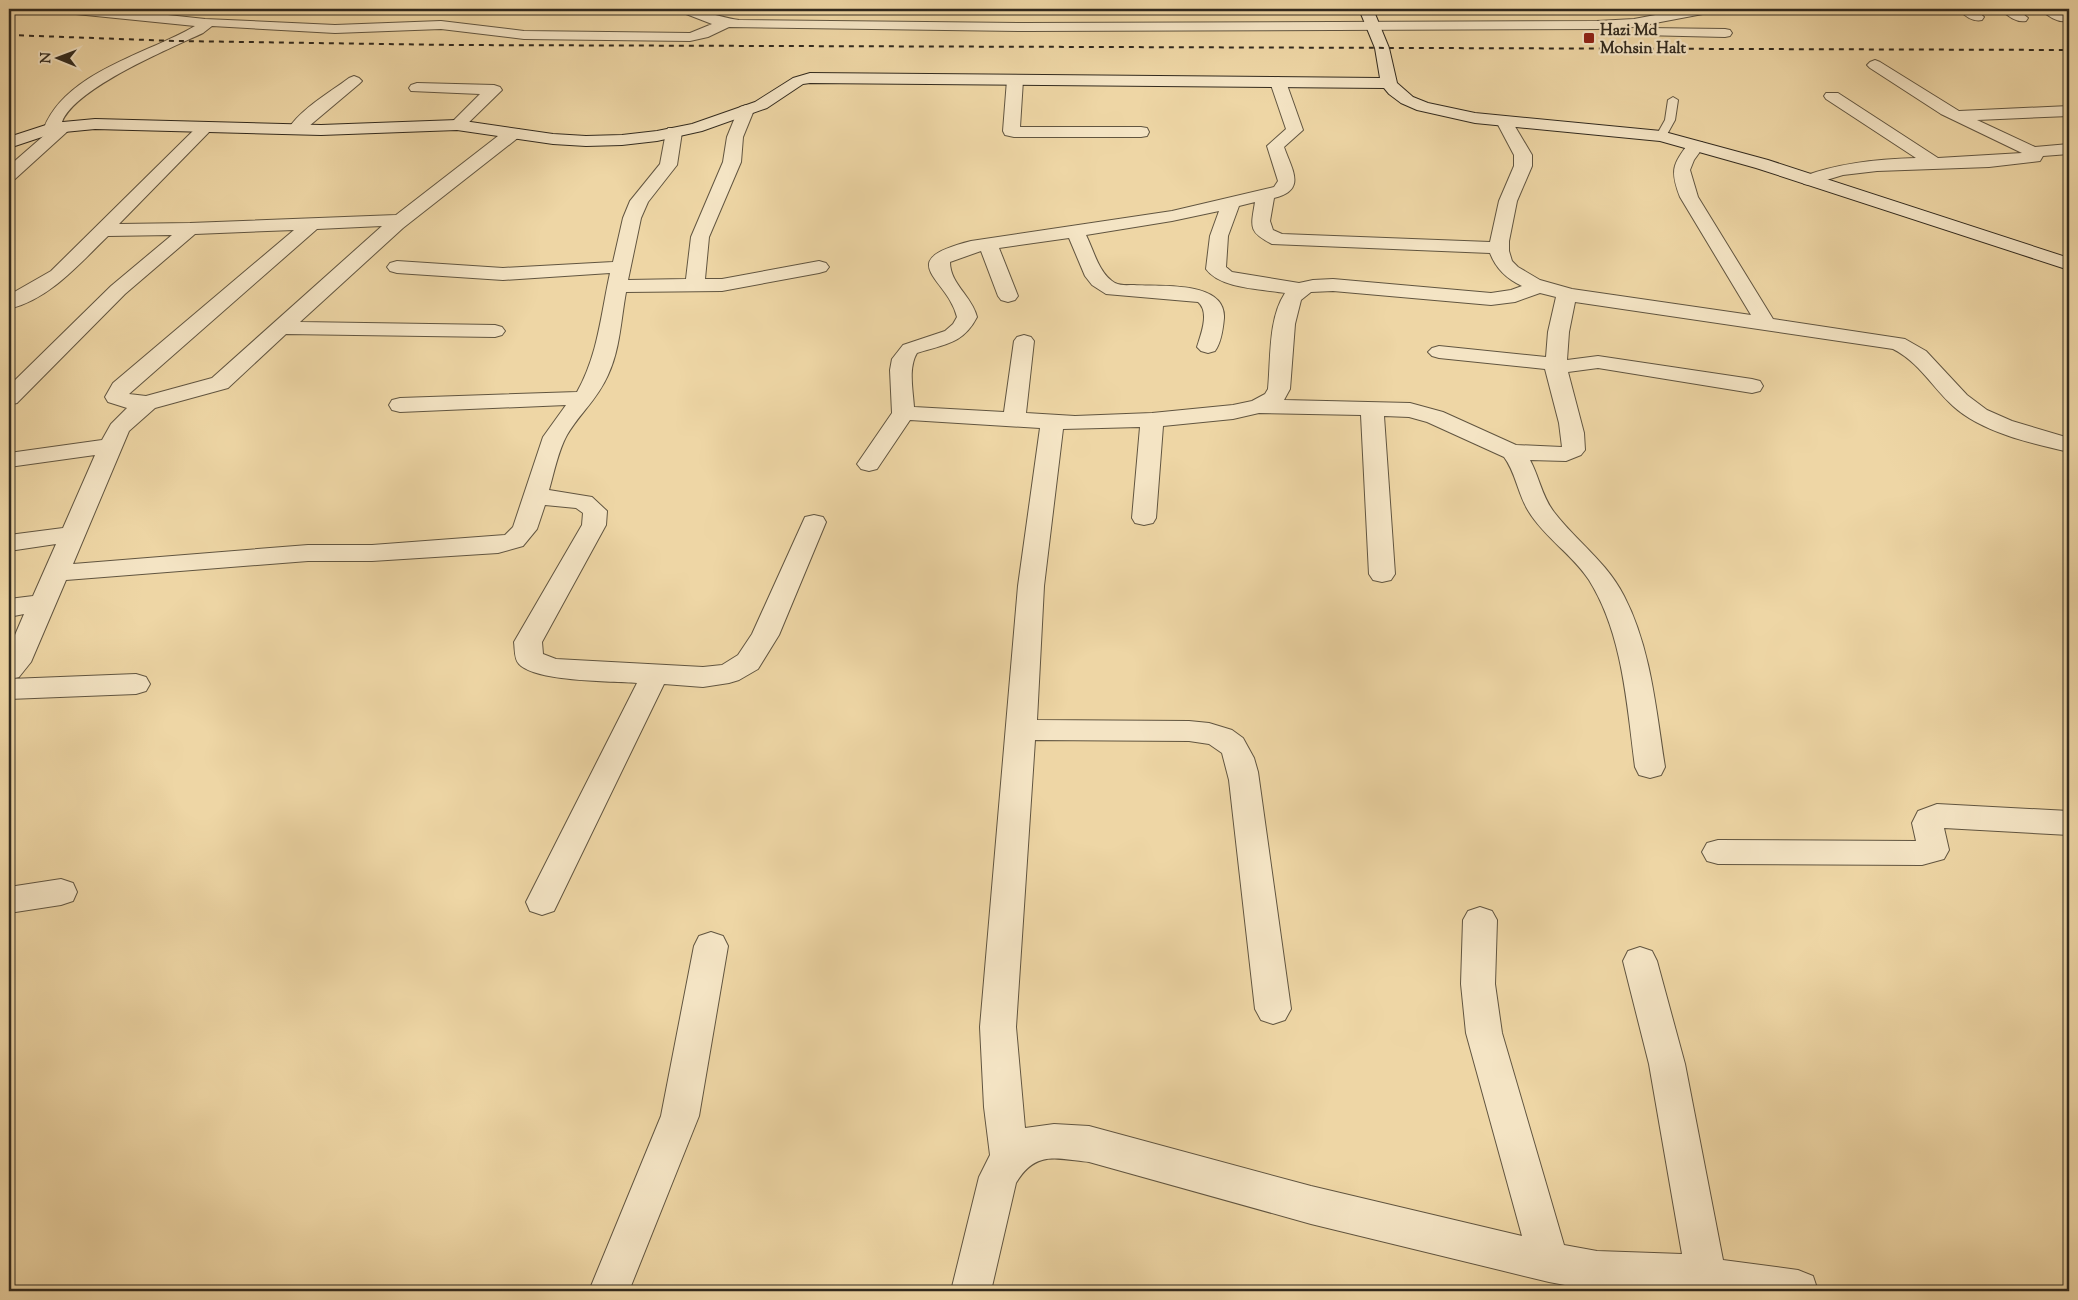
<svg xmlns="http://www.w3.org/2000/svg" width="2078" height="1300" viewBox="0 0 2078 1300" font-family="'Sorts Mill Goudy',serif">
  <rect width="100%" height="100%" fill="#eed6a5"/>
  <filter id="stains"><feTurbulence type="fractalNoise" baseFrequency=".004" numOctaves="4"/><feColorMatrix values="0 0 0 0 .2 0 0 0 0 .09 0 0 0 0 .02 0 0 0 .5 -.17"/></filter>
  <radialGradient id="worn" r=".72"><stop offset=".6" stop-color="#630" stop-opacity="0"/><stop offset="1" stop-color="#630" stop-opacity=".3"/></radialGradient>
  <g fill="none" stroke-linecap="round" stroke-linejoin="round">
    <defs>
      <path id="lane" d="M1673,97l5,3 -3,20 -10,18h-8l-1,-2 9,-16 3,-20z"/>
      <path id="street" d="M59,9h53l93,10 130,6 106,-4 83,10 166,2 22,-9 -31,-12 -2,-3c23,0 38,8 60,11l285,3 573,-2 37,-2 53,-10h28l-7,4 -74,14 -37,2 -573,2 -295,-4 -21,10 -18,4 -166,-2 -83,-10 -106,4 -123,-7 -9,7c-34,16 -128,55 -141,89l7,2 2,3 -2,3 -54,49 -6,1v-14l39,-34 -4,-4c22,-56 103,-74 151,-102l-129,-13z
        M1959,9h16l9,8 -2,3c-9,2 -18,-4 -23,-11z
        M2001,9h16l11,9 -2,3c-9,2 -19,-5 -25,-12z
        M2041,9h16l12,9 -2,3c-9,2 -20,-5 -26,-12z
        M1646,28l79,1 5,1 2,3 -2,3 -5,1 -84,-2 -2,-3 2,-3z
        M1875,60l5,2 79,49 110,-5v10l-92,4 58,27 34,-3v10l-26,2 -3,5 -51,6 -112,4 -34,4 -33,10 -6,-1 -3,-4 3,-4c36,-13 73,-17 112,-18l-90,-59 -2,-3 2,-3h12l100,65 84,-5 -81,-39 -71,-46 -3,-3 3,-3z
        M1015,75l5,2 3,3 -3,47h121l6,1 2,4 -2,4 -6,1h-127l-9,-2 -2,-4 4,-51 3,-3z
        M354,76l5,2 3,3 -3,3 -57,48h-12l-2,-3c14,-21 41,-36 61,-51z
        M1278,77l5,2 3,3 17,48 -19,17c8,23 23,43 -10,51l-4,23 3,9 9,4 208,8 9,-41 15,-35v-11l-18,-34 2,-3h12l22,37v11l-15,35 -8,40v10l3,10 6,6 22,13 32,9 179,26 -71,-118c-10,-26 -8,-33 10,-55h12l2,4 -10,14 -4,10 8,27 75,122 132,20 21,12 41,44 20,15 25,11 57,17v14c-36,-8 -88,-20 -116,-46 -21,-19 -34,-44 -60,-57l-318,-47 -6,30 -2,28 31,-4 154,23 8,2 3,5 -3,5 -8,2 -154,-25 -30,4 16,61 1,17 -4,5 -15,6 -36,-1c9,16 12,37 24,52 23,30 52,49 70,84 27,52 32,114 41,171l-4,8 -11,3 -11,-3 -4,-8c-8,-61 -12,-133 -46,-187 -16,-25 -44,-42 -60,-68 -11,-17 -13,-39 -25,-55l-77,-35 -18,-5 -25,-1 11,158 -4,6 -9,2 -9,-2 -4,-6 -8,-159 -102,-2 -26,6 -70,7 -7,92 -3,5 -9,2 -9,-2 -3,-5 8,-91 -77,2 -19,157 -7,134 152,1 20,2 23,7 11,8 11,20 4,14 33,237 -6,11 -12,4 -12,-4 -6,-11 -26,-229 -7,-27 -13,-9 -20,-3 -154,-1 -19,287 9,101 29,-4 35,2 222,60 211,50 -56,-203 -5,-49 2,-64 5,-9 12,-4 12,4 5,9 -2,64 7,49 62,212 33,6 85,3 -33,-190 -26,-103 5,-10 12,-4 12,4 5,10 28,103 38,196 75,10 15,6 5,15h-221l-48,-9 -238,-58 -222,-62c-33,-3 -53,-12 -73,21l-25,108h-40l28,-114 11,-22 -6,-48 -4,-80 38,-441 22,-158 -130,-8 -33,49 -8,2 -8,-2 -4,-5 35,-51 -2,-43 2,-11 11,-14 42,-14 8,-7 4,-7c-9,-39 -66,-56 14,-76l201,-30 102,-24 4,-6 -11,-35 19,-17 -16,-47 3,-3zM1255,202c-4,25 -7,30 17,42l218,9c6,16 17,26 32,33l-11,4 -20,3 -158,-14 -20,1 -14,3 -67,-11 -6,-5 2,-31 11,-30zM1219,211l-9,25 -4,33c14,20 57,20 79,24 -17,26 -14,65 -17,96l-3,5 -13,7 -19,4 -81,8 -77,3 -49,-3 8,-72 -3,-4 -7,-2 -7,2 -3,4 -10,71 -90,-5c-1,-17 -6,-39 3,-54 28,-9 46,-9 60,-36 -5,-21 -27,-33 -27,-55l31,-11 17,45 3,4 7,2 7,-2 3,-4 -19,-48 70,-10 16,38 7,9 14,9 92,8c12,10 3,32 -1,45l4,4 7,2 7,-2c6,-8 8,-22 9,-33 2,-38 -64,-31 -90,-33 -6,0 -13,1 -19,-2 -16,-9 -21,-32 -29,-48l86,-14zM1333,291l158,14 24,-3 25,-9 16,4 -8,35 -2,25 -107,-11 -7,2 -4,4 4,4 7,2 106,11 14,54 3,24 -46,-2 -73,-33 -33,-9 -126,-3 6,-11 5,-65 6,-24 10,-8z
        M417,83l77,2 6,2 2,3 -39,38h-12l-2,-3 31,-31 -69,-3 -2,-3 2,-3z
        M746,105l6,2 2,3 -11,27 -2,25 -32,75 -4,42h17l97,-18 7,2 3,4 -3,4 -7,2 -97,18 -96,1c-5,27 -6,58 -18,83 -11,25 -28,38 -41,60 -9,16 -13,38 -18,55l43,7 15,14 -1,14 -64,117 1,12 13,5 147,8 19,-2 16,-10 14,-21 53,-117 9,-2 9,2 3,5 -47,113 -21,34 -19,11 -10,3 -26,4 -39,-3 -110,227 -12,4 -12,-4 -4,-9 111,-219c-25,-2 -101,-1 -118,-19 -5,-5 -4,-15 -5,-22l68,-117 1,-12 -7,-5 -31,-3 -8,24 -14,17 -25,7 -126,8h-64l-242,19 -35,82 -12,15 -9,2 126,-5 10,3 4,7 -4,7 -10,3 -127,5v-50l15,-35 -15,3v-18l24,-3 23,-52 -47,7v-16l54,-7 32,-73 -86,12v-14l93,-13 9,-16 16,-16 -19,-6 -3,-5 8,-14 181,-153 -99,4 -70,60 -108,109 -8,2v-19l102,-100 61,-51 -64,1c-29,28 -58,63 -99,73v-14l42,-24 149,-147h12l2,3 -95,97 71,-1 206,-8 111,-86h12l2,4 -2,4 -116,91 -103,94 195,3 7,2 3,4 -3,4 -7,2 -209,-3 -58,54 -73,20 -26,23 -56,133 235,-19h64l133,-10 8,-8 30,-90 23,-32 -166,7 -8,-2 -3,-5 3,-5 8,-2 177,-6c21,-37 24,-78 33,-119l-107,7 -106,-7 -7,-2 -3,-4 3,-4 7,-2 106,7 110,-6 10,-44 7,-17 30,-37 6,-32 2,-4h12l2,4 -5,33 -29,37 -7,16 -13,62 58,-1 5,-42 32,-75 4,-25 11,-27 2,-3zM382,226l-170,152 -66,18 -17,-2 188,-165z
        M1937,804l132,7v24l-125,-7 5,22 -5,9 -22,6 -204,-1 -11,-3 -5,-9 5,-9 11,-3 198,1 -4,-18 6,-12z
        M61,879l12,4 4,9 -4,9 -12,4 -52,8v-26z
        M711,932l12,4 5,10 -29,170 -70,175h-40l72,-175 33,-170 5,-10z"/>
      <path id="secondary" d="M1359,9h14l16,39 8,35 16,14 15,6 47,10 186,18 107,29 301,98v12l-313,-102 -96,-27 -185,-18 -58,-13 -16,-7 -12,-9 -5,-6 -574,-5 -7,1 -36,24 -65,23 -45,10 -35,4 -36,1 -33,-2 -96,-14 -136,5 -226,-6 -41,4 -45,15v-11l43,-14 43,-4 226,6 136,-5 96,14 33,2 36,-1 35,-4 35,-7 63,-22 38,-24 17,-5 570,5 -5,-30z"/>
    </defs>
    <!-- lane casing -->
    <use href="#lane" stroke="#615540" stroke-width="2"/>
    <!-- street casing -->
    <use href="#street" stroke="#615540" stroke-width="2"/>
    <!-- secondary casing -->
    <use href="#secondary" stroke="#322a1e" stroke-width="2"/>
    <!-- lane -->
    <use href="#lane" fill="#f4e4c4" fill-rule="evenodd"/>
    <!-- street -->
    <use href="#street" fill="#f4e4c4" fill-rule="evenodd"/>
    <!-- secondary -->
    <use href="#secondary" fill="#f4e4c4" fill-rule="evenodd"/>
    <!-- rail -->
    <path stroke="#322a1e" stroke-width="2" stroke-dasharray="5 5" stroke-linecap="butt" d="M9,35l167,6 277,4 1616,5"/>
  </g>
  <!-- markers -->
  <rect fill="#8f2418" stroke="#f4e4c4" stroke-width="2" x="1583" y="32" width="12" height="12" rx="2.5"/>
  <g text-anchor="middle" stroke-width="4.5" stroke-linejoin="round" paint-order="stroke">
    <!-- far-poi labels -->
    <g font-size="16" font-weight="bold" fill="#322a1e" stroke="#f4e4c4" text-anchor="start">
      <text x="1600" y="35">Hazi Md<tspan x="1600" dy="18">Mohsin Halt</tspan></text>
    </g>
  </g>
  <!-- margin -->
  <rect width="2078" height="1300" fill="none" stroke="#eed6a5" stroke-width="30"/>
  <rect x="10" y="10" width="2058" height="1280" fill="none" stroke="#322a1e" stroke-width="2.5"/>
  <rect x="15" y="15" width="2048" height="1270" fill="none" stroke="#322a1e"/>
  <!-- north arrow -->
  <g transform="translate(58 58) rotate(271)" stroke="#f4e4c4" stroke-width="4" paint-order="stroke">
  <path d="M0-4L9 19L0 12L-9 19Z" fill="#322a1e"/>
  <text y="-8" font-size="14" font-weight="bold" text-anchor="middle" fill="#322a1e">N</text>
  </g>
  <rect width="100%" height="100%" filter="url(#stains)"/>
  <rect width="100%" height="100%" fill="url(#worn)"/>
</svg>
